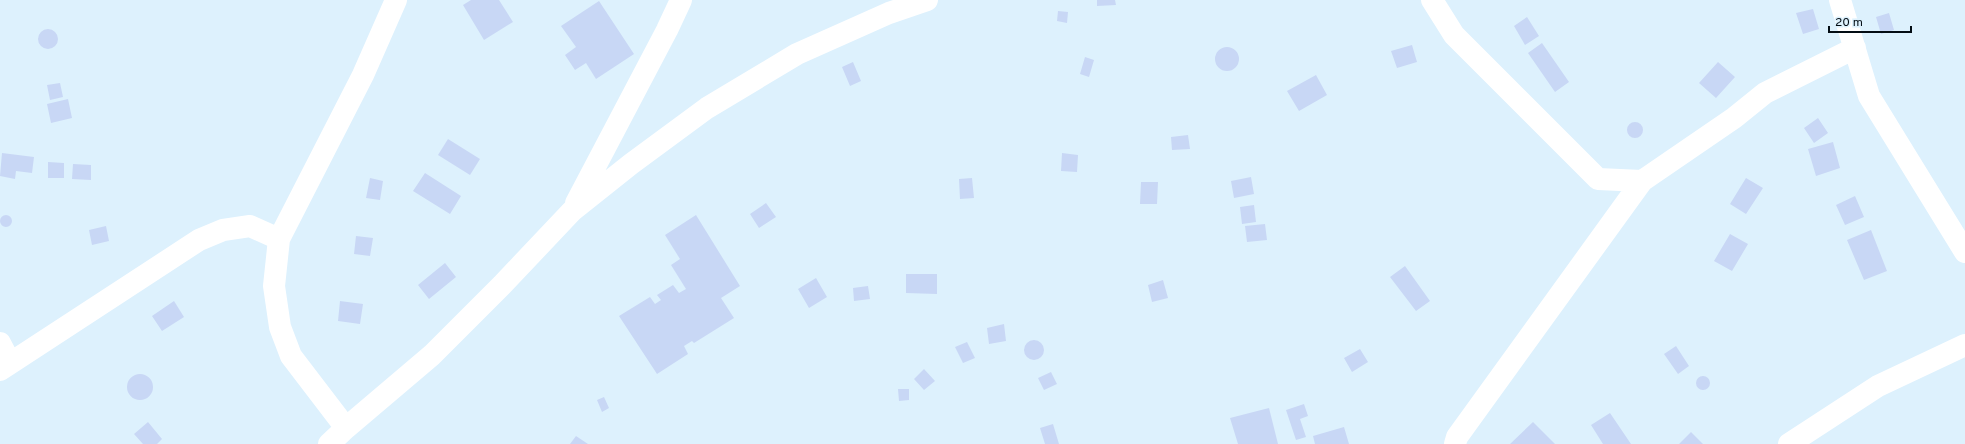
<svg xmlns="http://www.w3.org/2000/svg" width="1965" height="444" viewBox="0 0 1965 444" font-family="Overpass,sans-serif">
  <rect width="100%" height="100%" fill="#ddf1fd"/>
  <!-- building -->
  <path fill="#c8d7f5" d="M471,0h28l14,22 -29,18 -21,-35z
    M1097,0h18l1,5 -19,1z
    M599,1l35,53 -38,25 -10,-16 -11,7 -10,-15 11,-8 -15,-21z
    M1813,9l6,20 -16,5 -7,-21z
    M1058,11l10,1 -1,11 -10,-2z
    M1889,13l5,17 -13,4 -5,-17z
    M1527,17l12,19 -14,9 -11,-19z
    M38 39a10 10 0 1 1 20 0a10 10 0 1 1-20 0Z
    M1542,43l27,39 -14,10 -27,-39z
    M1412,45l5,17 -20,6 -6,-17z
    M1215 59a12 12 0 1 1 24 0a12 12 0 1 1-24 0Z
    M1085,57l9,3 -5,17 -9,-3z
    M853,62l8,19 -11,5 -8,-19z
    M1718,62l17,15 -19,21 -17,-15z
    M1316,75l11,20 -28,16 -12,-20z
    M60,83l3,14 -13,3 -3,-15z
    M68,99l4,19 -21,5 -4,-19z
    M1818,118l10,15 -14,10 -10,-15z
    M1627 130a8 8 0 1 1 16 0a8 8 0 1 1-16 0Z
    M1188,135l2,14 -18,1 -1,-13z
    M448,139l32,20 -10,16 -32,-20z
    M1833,142l7,26 -24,8 -8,-27z
    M2,153l32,4 -2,16 -16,-2 -1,8 -15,-3z
    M1062,153l16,2 -1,17 -16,-1z
    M48,162l16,1v15h-16z
    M73,164l18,1v15l-19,-1z
    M425,173l36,23 -11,18 -37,-23z
    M1251,177l3,17 -20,4 -3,-17z
    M370,178l13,3 -3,19 -14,-2z
    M972,178l2,20 -14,1 -1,-20z
    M1746,178l17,10 -17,26 -16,-10z
    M1141,182h17l-1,22h-17z
    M1855,196l9,21 -19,8 -9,-20z
    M766,203l10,14 -17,11 -9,-14z
    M1254,205l2,17 -14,2 -2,-17z
    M0 221a6 6 0 1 1 12 0a6 6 0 1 1-12 0Z
    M696,215l44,71 -19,12 13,20 -40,25 -2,-2 -8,5 4,8 -31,20 -38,-58 31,-19 5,7 6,-4 -4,-5 16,-10 6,8 7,-4 -15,-24 9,-6 -15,-24z
    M1265,224l2,16 -20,2 -2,-16z
    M106,226l3,15 -17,4 -3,-15z
    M1871,230l16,41 -23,9 -17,-40z
    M1730,234l18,10 -16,27 -18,-10z
    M356,236l17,2 -3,18 -16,-2z
    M445,263l11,14 -27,22 -11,-14z
    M1405,266l25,35 -14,10 -26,-34z
    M906,274h31v20l-31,-1z
    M816,278l11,19 -18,11 -11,-19z
    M1163,280l5,18 -16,4 -4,-17z
    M868,286l2,13 -16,2 -1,-13z
    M174,301l10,16 -22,14 -10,-15z
    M340,301l23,3 -3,20 -22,-3z
    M1004,324l2,17 -17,3 -2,-16z
    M1024 350a10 10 0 1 1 20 0a10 10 0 1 1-20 0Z
    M967,342l8,16 -12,5 -8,-16z
    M1676,346l13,20 -11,8 -14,-20z
    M1360,349l8,13 -16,10 -8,-14z
    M924,369l11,12 -11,9 -10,-11z
    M1051,372l6,12 -13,6 -6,-12z
    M127 387a13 13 0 1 1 26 0a13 13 0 1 1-26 0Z
    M1696 383a7 7 0 1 1 14 0a7 7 0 1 1-14 0Z
    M898,389h11v11l-10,1z
    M604,397l5,11 -7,4 -5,-12z
    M1304,404l4,12 -8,3 6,18 -10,3 -10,-30z
    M1269,408l9,36h-40l-8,-26z
    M1610,413l21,31h-28l-12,-19z
    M148,422l14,17 -5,5h-14l-9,-10z
    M1533,422l22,22h-45z
    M1053,424l6,20h-14l-5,-16z
    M1344,427l5,17h-34l-2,-8z
    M1691,432l12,12h-24z
    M576,436l12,8h-18z"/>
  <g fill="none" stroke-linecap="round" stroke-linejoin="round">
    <!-- minor -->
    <path stroke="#fff" stroke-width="22" d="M1432,0l22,35 144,144 44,2
      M1840,0l29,96 96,156
      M576,203l91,-173 14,-30
      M0,343l10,19
      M0,370l199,-130 24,-10 27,-4 29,13
      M346,428l-55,-72 -11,-29 -6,-41 5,-47 84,-164 33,-75
      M329,444l17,-16 86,-73 70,-70 70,-74 59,-47 76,-56 90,-54 92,-41 38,-13
      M1455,444l2,-7 185,-256 92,-63 31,-25 90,-45
      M1789,444l89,-58 87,-41"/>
  </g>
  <!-- scale -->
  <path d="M1829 26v6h82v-6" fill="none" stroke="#030d14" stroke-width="2"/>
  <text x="1835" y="26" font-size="12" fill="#030d14" stroke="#ddf1fd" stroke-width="3" paint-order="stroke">20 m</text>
</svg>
